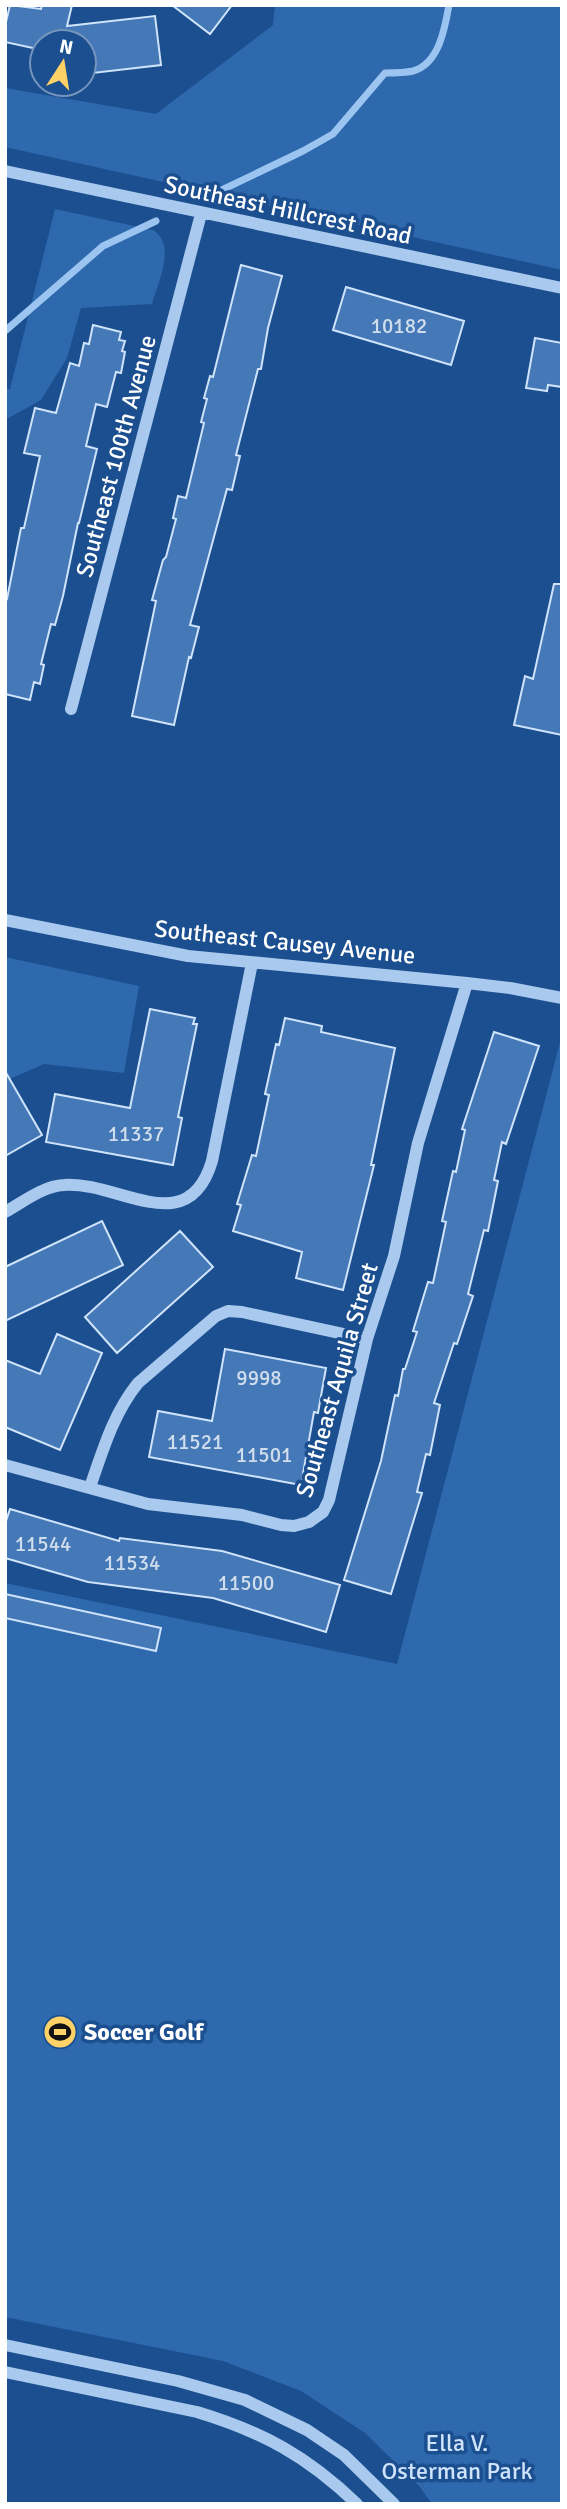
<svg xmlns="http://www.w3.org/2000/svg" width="567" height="2509" viewBox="0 0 567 2509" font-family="Signika,sans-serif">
  <rect width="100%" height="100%" fill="#1b4f8f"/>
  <!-- green -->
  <path fill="#2e69ad" d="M275,5h287v265l-557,-123v-59l151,26 117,-89z
    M55,209l98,21c24,15 5,52 -1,74l-71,4 -14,50 -26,42 -36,20v-31h5z
    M5,957l134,29 -15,87 -80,-9 -39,17z
    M562,1035v1469h-130l-13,-18 -54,-53 -64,-42 -78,-30 -218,-44v-734l392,81z"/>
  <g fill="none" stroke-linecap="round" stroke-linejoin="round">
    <!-- stream -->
    <path stroke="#9cc4f0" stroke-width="7" d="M205,198l98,-47 30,-17 52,-61c9,0 19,0 28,-2 26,-7 32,-43 36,-66
      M5,331l98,-85 53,-25"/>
  </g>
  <!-- building -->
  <path fill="#4478b7" stroke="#cfe3fa" stroke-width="2" d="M10,5l31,4 1,-4h30l-5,21 88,-10 6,49 -68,8 -4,-30 -36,-8 -2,7h-9v8l-37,-8v-16z
    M172,5h60l-22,29z
    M241,265l41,11 -14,52 -7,41h-3l-22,86 4,1 -8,34 -5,-1 -37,136 9,2 -8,31 -2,-1 -15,68 -42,-9 24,-115 -4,-1 11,-40 3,-3 10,-38 -3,-1 5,-22 8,2 18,-75 -3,-1 6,-23 -3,-1 6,-22 3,1z
    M346,287l118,34 -13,44 -118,-35z
    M93,325l28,7 -2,8 6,1 -3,10 3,1 -4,21 -5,-1 -9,35 -11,-3 -10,42 11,3 -18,74h-1l-15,73 -8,29 -4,-1 -10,40 3,1 -4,19 -6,-2 -4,18 -25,-6v-96l2,1 14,-71h3l16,-72 -16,-3 11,-45 21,5 14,-50 9,3 5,-23 5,1z
    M535,338l27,5v44l-14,-2 -1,6 -21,-3z
    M554,584h8v151l-48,-10 11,-49 8,3z
    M150,1009l45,9 -2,6h4l-19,93 4,1 -9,47 -127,-23 9,-48 75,14z
    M285,1018l37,8 -1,6 74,16 -24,117h3l-31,125 -47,-12 6,-26 -69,-21 8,-26 -4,-1 15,-49 4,1 13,-61 -4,-1 11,-50 3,1z
    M494,1032l45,14 -33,98 -4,-2 -8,38 4,1 -10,50 -4,-1 -16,64 5,2 -16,48 -3,-1 -20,60 6,2 -10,50 -4,-1 -9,38 5,1 -31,101 -47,-14 37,-119 14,-66 3,1 5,-27h2l12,-37 -4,-1 15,-49 5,1 13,-61 -4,-1 11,-50 3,1 9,-42 -3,-1z
    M5,1071l37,64 -37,21z
    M102,1221l21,44 -118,56v-54z
    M180,1231l33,36 -96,86 -32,-36z
    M57,1334l45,19 -42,97 -55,-23v-67l35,14z
    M225,1349l101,19 -8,45 -4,-1 -13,73 -152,-28 9,-46 54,10z
    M10,1509l109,32 1,-3 102,13 118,34 -14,47 -113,-34 -125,-16 -83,-24v-34z
    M5,1594l156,34 -5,23 -151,-33z"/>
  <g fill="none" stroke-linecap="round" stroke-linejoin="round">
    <!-- minor -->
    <path stroke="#a9c9ee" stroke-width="12" d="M5,171l557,117
      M71,709l130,-495
      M5,920l183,36 279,27 43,5 52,10
      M5,1212c18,-10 38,-26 59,-27 55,-4 124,57 148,-24l40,-198
      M5,1465l143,39 94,11 39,10 13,1 15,-4 14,-10 6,-12 38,-161 27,-83 24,-113 49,-160
      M90,1487c13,-37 23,-73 48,-104l78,-67 12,-5 14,1 125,27
      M5,2345l173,36 67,19 62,30 37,25 50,49
      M5,2372l192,40c66,20 110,44 160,92"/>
  </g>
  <!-- icons -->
  <defs>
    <symbol id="stadium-disc" viewBox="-11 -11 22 22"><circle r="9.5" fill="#ffd166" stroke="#1b4f8f"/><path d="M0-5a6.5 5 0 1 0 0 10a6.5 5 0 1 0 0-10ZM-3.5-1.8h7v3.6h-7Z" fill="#111"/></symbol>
  </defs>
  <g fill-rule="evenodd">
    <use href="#stadium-disc" x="41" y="2013" width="38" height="38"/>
  </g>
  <g text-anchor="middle" stroke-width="7" stroke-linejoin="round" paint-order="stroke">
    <!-- number labels -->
    <g font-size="21" fill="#d0dded">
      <text x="399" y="333">10182</text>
      <text x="136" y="1141">11337</text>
      <text x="259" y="1385">9998</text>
      <text x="195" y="1449">11521</text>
      <text x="264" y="1462">11501</text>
      <text x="43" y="1551">11544</text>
      <text x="132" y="1570">11534</text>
      <text x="246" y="1590">11500</text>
    </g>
    <!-- street labels -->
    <g font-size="24" fill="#fff" stroke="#1b4f8f">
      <text transform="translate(288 210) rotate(12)" y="8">Southeast Hillcrest Road</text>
      <text transform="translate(116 456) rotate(-75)" y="8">Southeast 100th Avenue</text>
      <text transform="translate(285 942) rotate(6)" y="8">Southeast Causey Avenue</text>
      <text transform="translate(337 1380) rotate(-74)" y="8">Southeast Aquila Street</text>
    </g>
    <!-- poi labels -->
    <g font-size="24" font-weight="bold" fill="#fff" stroke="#1b4f8f" text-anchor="start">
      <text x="84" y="2040">Soccer Golf</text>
    </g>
    <!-- park labels -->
    <g font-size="24" fill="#cfe3fa" stroke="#1b4f8f">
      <text x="457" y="2451">Ella V.<tspan x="457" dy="28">Osterman Park</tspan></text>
    </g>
  </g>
  <!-- border -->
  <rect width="567" height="2509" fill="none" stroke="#ffffff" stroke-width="14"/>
  <!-- north arrow -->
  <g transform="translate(63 63) rotate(12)"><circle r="33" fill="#1b4f8f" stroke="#7695bc" stroke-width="2"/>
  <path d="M0-5L12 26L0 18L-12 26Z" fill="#ffd166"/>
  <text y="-10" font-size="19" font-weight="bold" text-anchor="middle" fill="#ffffff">N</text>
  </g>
</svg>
